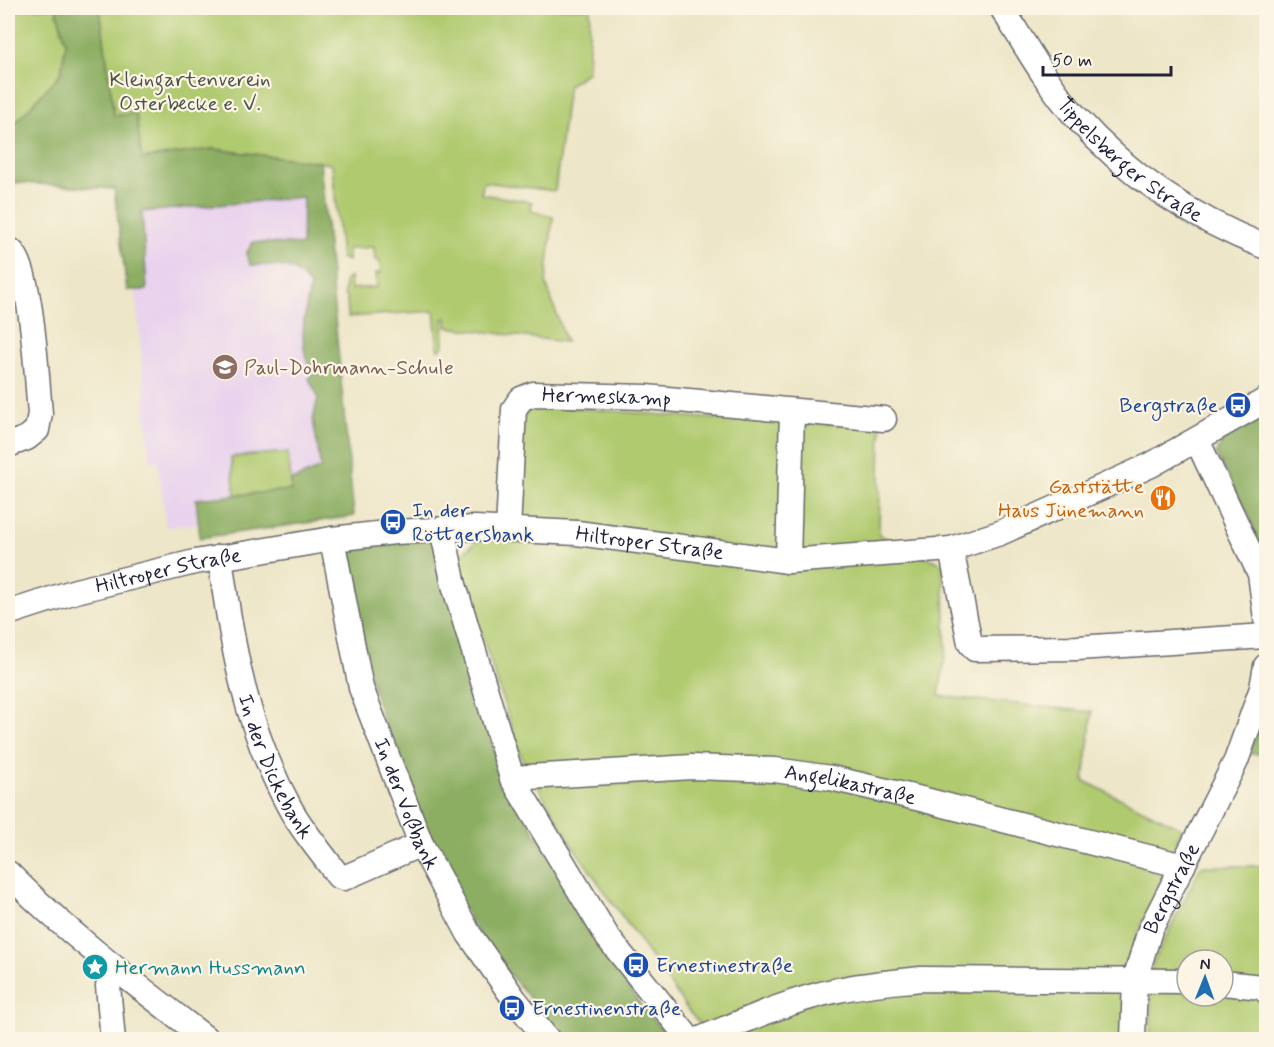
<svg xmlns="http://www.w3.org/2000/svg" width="1274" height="1047" viewBox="0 0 1274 1047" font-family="Mynerve,sans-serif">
  <rect width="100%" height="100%" fill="#fcf5e5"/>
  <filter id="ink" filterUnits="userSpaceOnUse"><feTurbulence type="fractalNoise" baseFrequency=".0167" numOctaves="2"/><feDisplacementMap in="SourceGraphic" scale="12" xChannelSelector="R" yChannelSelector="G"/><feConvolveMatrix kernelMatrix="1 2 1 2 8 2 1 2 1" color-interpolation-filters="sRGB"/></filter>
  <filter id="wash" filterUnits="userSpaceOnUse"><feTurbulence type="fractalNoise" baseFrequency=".008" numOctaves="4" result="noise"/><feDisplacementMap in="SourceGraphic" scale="24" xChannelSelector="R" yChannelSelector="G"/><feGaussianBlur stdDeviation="1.35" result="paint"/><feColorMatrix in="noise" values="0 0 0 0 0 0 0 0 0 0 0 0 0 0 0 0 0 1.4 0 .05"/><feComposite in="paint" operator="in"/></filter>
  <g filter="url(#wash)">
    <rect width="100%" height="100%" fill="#ede6c8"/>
    <!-- built -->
    <path fill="#e8d2ee" d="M303,197l-1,48 -48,-3 -3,23 33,1 17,6 9,14 -7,38 10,50 -1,15 6,8 -5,24 8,47 -30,13 1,9 -96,9 2,25 -32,3 -8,-66 -8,1 -14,-171 10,-1 -5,-78z"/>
    <!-- green -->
    <path fill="#b0ca70" stroke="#697656" stroke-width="1.5" fill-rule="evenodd" d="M8,8h48l10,35 -5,30 -53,58z
      M100,8h490l-2,64 -20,13 -13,106 -71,-9 -3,12 51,8 -1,9 22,6 -7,66 20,59 -119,-15v-9l-4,1 1,27 -6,4 -4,-39 -86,6 -1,-19 -3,-3 1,-15 5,-3 1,12 26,-2 -1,-14h5l-2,-13h-4l-1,-13 -26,2v12l-7,-3 -9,-94 -120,-15 -71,10 -5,-45 -22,2z
      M535,405l168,13 178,8 -2,109 64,29 3,86 -7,46 153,16 -8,69 98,47 -54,130 -2,81h-413l-23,-26 -118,-168 -50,-86 -65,-201 61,-52 4,-89z
      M288,452l4,38 -57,5 -4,-38z
      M1201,866h65v173l-116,1 2,-75zM1187,960h36v36h-36z"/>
    <!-- forest -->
    <path fill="#8cae62" stroke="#57684e" stroke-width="1.5" d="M56,8h44l14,108 22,-3 6,46 70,-10 108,13 34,354 -154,22 -4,-39 95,-9v-9l30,-13 -8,-48 5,-23 -9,-19 4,-5c-17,-26 -8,-58 -3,-87 -16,-24 -33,-20 -59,-21l-5,-11 7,-12 49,3 1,-48 -161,15 5,78h-20l-13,-101 -106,-7v-51l53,-58 5,-30z
      M1266,415v147l-17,-46 -33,-62 6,-12z
      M434,537l68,241 140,230 30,31h-108c-29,-36 -63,-71 -88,-110 -73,-116 -107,-250 -141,-382z
      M1266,705v49h-17z"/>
  </g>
  <g filter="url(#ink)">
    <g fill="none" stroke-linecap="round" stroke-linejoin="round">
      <defs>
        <g id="minor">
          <path id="s1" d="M1002,8c23,37 45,76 74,109 52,59 118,102 190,130"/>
          <path d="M8,249c24,9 29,136 32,164l-3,17 -10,8 -19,7"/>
          <path d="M1197,440l63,134 6,45"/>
          <path d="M442,529l12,56 58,193 96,160 82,102"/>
          <path id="s2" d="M508,530l6,-121 7,-10 12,-5 113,3 238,22"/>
          <path id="s3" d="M332,539l29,149 60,156 48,90 46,66 33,40"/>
          <path d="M951,549l19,94 5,6 102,-1 189,-12"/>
          <path id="s4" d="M220,557c12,91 26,170 70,251 13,24 33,46 48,68l6,2 77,-34"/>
          <path d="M788,561l4,-150"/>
          <path id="s5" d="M8,613l68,-22 119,-29 137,-23 63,-7 80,-4 102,5 211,28 163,-12 49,-16 151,-68 115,-65"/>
          <path id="s6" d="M512,778l180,-11 83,3 56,8 90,21 262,67"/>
          <path d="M8,873c61,62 131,114 200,167"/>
          <path d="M1223,983l39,4 4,4"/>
          <path d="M113,1040l-5,-54 7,-17"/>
          <path d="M698,1040c46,-19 92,-40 140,-50 27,-6 55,-8 83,-11l266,2"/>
          <path id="s7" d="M1133,1040l2,-61 15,-49 86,-169 26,-73 4,-22"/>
        </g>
      </defs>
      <!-- minor casing -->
      <use href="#minor" stroke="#69676c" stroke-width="27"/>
      <!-- minor -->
      <use href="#minor" stroke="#fff" stroke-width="24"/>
    </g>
  </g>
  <!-- icons -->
  <defs>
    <symbol id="school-disc" viewBox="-11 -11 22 22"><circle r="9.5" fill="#8d6e63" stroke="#fcf5e5"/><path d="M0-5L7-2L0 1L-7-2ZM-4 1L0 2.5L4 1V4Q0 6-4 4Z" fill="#fff"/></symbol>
    <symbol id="bus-disc" viewBox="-11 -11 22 22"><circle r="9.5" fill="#1a4fb4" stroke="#fcf5e5"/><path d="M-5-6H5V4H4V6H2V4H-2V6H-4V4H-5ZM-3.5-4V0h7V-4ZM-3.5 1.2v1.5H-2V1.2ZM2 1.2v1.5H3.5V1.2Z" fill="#fff"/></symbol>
    <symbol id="restaurant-disc" viewBox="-11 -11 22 22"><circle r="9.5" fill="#e8710a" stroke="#fcf5e5"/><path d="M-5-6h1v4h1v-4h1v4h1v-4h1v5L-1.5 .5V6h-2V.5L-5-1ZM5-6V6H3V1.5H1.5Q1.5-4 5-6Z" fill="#fff"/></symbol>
    <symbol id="sight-disc" viewBox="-11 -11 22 22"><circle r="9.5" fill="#0f9aa8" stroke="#fcf5e5"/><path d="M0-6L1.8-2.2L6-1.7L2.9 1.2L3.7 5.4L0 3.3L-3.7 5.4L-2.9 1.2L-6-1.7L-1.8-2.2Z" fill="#fff"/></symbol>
  </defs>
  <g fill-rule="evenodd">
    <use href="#school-disc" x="210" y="352" width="30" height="30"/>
    <use href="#bus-disc" x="1223" y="390" width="30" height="30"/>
    <use href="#restaurant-disc" x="1148" y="483" width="30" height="30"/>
    <use href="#bus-disc" x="378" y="507" width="30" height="30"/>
    <use href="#bus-disc" x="621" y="950" width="30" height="30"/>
    <use href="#sight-disc" x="80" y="952" width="30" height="30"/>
    <use href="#bus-disc" x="497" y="993" width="30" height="30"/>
  </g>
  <g text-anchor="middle" stroke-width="4.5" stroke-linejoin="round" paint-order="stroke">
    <!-- park labels -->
    <g font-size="21" fill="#4d544b" stroke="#fcf5e5">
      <text x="190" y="86">Kleingartenverein<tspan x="190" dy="24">Osterbecke e. V.</tspan></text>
    </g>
    <!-- street labels -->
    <g font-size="21" fill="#22223b" stroke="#fcf5e5">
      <text dy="7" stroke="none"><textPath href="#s1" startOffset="201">Tippelsberger Straße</textPath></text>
      <text dy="7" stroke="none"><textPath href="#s2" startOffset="220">Hermeskamp</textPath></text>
      <text dy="7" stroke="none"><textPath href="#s5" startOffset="652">Hiltroper Straße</textPath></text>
      <text dy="7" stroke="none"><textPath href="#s5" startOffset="166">Hiltroper Straße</textPath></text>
      <text dy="7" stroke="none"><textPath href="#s4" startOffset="218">In der Dickebank</textPath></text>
      <text dy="7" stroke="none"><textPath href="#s6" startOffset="340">Angelikastraße</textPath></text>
      <text dy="7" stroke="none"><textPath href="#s3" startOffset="276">In der Voßbank</textPath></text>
      <text dy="7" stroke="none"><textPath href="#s7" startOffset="159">Bergstraße</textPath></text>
    </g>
    <!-- education labels -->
    <g font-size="21" fill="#785e54" stroke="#fcf5e5" text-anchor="start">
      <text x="244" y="374">Paul-Dohrmann-Schule</text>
    </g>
    <!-- transit labels -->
    <g font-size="21" fill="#164399" stroke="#fcf5e5" text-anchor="start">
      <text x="1218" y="412" text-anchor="end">Bergstraße</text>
      <text x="412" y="517">In der<tspan x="412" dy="24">Röttgersbank</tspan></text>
      <text x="656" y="972">Ernestinestraße</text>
      <text x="532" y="1015">Ernestinenstraße</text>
    </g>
    <!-- food labels -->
    <g font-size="21" fill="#c56008" stroke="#fcf5e5" text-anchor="end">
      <text x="1144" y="493">Gaststätte<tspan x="1144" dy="24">Haus Jünemann</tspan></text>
    </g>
    <!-- culture labels -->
    <g font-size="21" fill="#0d838f" stroke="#fcf5e5" text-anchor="start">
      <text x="115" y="974">Hermann Hussmann</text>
    </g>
  </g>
  <!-- margin -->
  <rect width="1274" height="1047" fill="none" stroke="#fcf5e5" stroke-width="30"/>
  <!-- north arrow -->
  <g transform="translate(1205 978) rotate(1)"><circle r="28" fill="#fcf5e5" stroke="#a5a1a1" stroke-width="1.5"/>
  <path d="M0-4.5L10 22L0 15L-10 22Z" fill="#1f6fb2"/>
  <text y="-9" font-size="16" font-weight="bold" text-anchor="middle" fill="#22223b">N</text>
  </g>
  <!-- scale -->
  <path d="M1043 66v9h128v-9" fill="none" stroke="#22223b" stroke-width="3"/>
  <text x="1052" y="66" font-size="18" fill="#22223b" stroke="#fcf5e5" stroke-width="4.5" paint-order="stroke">50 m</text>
</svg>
